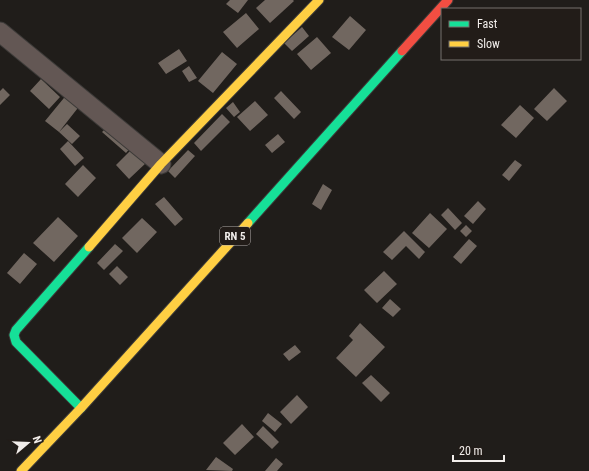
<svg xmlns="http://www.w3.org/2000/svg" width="589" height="471" viewBox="0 0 589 471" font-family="'Roboto Condensed',sans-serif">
  <rect width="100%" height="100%" fill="#201d1a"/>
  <!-- building -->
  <path fill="#716760" d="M230,0h18l-10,13 -12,-9z
    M265,0h28l1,1 -24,22 -14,-15z
    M246,13l13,16 -22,19 -14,-16z
    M350,16l16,14 -17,20 -17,-13z
    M302,27l7,9 -17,15 -8,-8z
    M317,37l14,16 -20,17 -14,-16z
    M179,49l8,12 -21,13 -8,-11z
    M222,52l15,12 -24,29 -15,-12z
    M189,66l8,12 -8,4 -7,-11z
    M41,79l19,18 -11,12 -19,-18z
    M3,88l7,7 -10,10v-14z
    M554,88l13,13 -20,20 -13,-12z
    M281,91l20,21 -7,7 -20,-21z
    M68,93l13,11 -22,28 -14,-11z
    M255,101l13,14 -18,16 -13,-14z
    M233,102l7,10 -6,5 -8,-9z
    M520,105l14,13 -18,20 -15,-13z
    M222,114l8,8 -29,29 -7,-8z
    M67,124l13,12 -8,8 -13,-12z
    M109,125l23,21 -6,7 -24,-21z
    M278,134l7,8 -13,11 -7,-8z
    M68,141l16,17 -9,8 -15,-17z
    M133,148l14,14 -18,17 -13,-14z
    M188,150l7,6 -20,22 -7,-7z
    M515,160l7,5 -13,16 -7,-6z
    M83,165l13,13 -18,19 -13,-13z
    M323,184l9,6 -11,20 -9,-6z
    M164,197l19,22 -8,7 -20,-22z
    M478,201l8,8 -13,15 -9,-8z
    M448,208l14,15 -7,7 -14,-15z
    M430,213l17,16 -18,19 -17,-15z
    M58,217l20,19 -24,26 -21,-19z
    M142,218l15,14 -20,21 -15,-15z
    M466,225l6,6 -6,6 -6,-6z
    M404,231l21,21 -6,7 -13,-13 -14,14 -9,-8z
    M469,239l8,7 -16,18 -8,-7z
    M115,244l8,7 -19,19 -7,-7z
    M24,253l13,11 -17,20 -13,-11z
    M117,266l11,11 -8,8 -11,-11z
    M384,271l13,13 -20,19 -13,-13z
    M390,299l11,10 -8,8 -11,-9z
    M360,323l25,24 -29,30 -20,-19 17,-18 -4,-4z
    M295,345l6,7 -12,9 -6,-7z
    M371,375l19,18 -9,9 -19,-19z
    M297,395l11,12 -17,17 -11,-12z
    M268,413l14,11 -7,8 -13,-11z
    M242,424l12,13 -19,18 -12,-12z
    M263,426l16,16 -7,7 -16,-15z
    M216,457l17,12 -1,2 -26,-1z
    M276,458l7,6 -6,7h-12z"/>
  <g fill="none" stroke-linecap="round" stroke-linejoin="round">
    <defs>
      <path id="street" d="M0,32l161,132"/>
      <path id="fast" d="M248,223l154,-172
        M81,408l-65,-66 -2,-7 2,-5 73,-83"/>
      <path id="slow" d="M89,247l72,-83 158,-164
        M21,471l60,-63 167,-185"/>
      <path id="jam" d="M402,51l46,-51"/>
    </defs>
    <!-- street casing -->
    <use href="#street" stroke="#3c3a38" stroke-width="21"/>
    <!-- fast casing -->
    <use href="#fast" stroke="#3c3a38" stroke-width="11"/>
    <!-- slow casing -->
    <use href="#slow" stroke="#3c3a38" stroke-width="11"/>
    <!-- jam casing -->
    <use href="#jam" stroke="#3c3a38" stroke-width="11"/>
    <!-- street -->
    <use href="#street" stroke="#635754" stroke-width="19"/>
    <!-- fast -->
    <use href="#fast" stroke="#16e098" stroke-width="9"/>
    <!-- slow -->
    <use href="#slow" stroke="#ffcf43" stroke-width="9"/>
    <!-- jam -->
    <use href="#jam" stroke="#f24e42" stroke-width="9"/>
  </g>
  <g text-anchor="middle" stroke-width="4" stroke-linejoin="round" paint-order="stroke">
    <!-- shield labels -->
    <rect fill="#221c18" stroke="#b3aeab" stroke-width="1" x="220" y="227" width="30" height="18" rx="3"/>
    <g font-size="11" font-weight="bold" fill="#f1edea">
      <text x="235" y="240">RN 5</text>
    </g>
  </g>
  <!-- legend -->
  <rect x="441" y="8" width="140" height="52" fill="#221c18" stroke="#75706c"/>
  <rect x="449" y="21" width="20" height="6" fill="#16e098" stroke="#75706c"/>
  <text x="477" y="28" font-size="12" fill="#f1edea">Fast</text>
  <rect x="449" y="41" width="20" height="6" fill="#ffcf43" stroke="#75706c"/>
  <text x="477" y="48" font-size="12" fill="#f1edea">Slow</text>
  <!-- north arrow -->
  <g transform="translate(28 443) rotate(71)" stroke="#221c18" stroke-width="3" paint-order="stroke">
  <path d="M0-3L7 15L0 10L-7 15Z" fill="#f1edea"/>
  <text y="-6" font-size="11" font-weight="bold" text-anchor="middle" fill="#f1edea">N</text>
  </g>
  <!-- scale -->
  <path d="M453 455v6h51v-6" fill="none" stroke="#f1edea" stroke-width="2"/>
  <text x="459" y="455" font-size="12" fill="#f1edea" stroke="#221c18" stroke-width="3" paint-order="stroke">20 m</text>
</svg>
